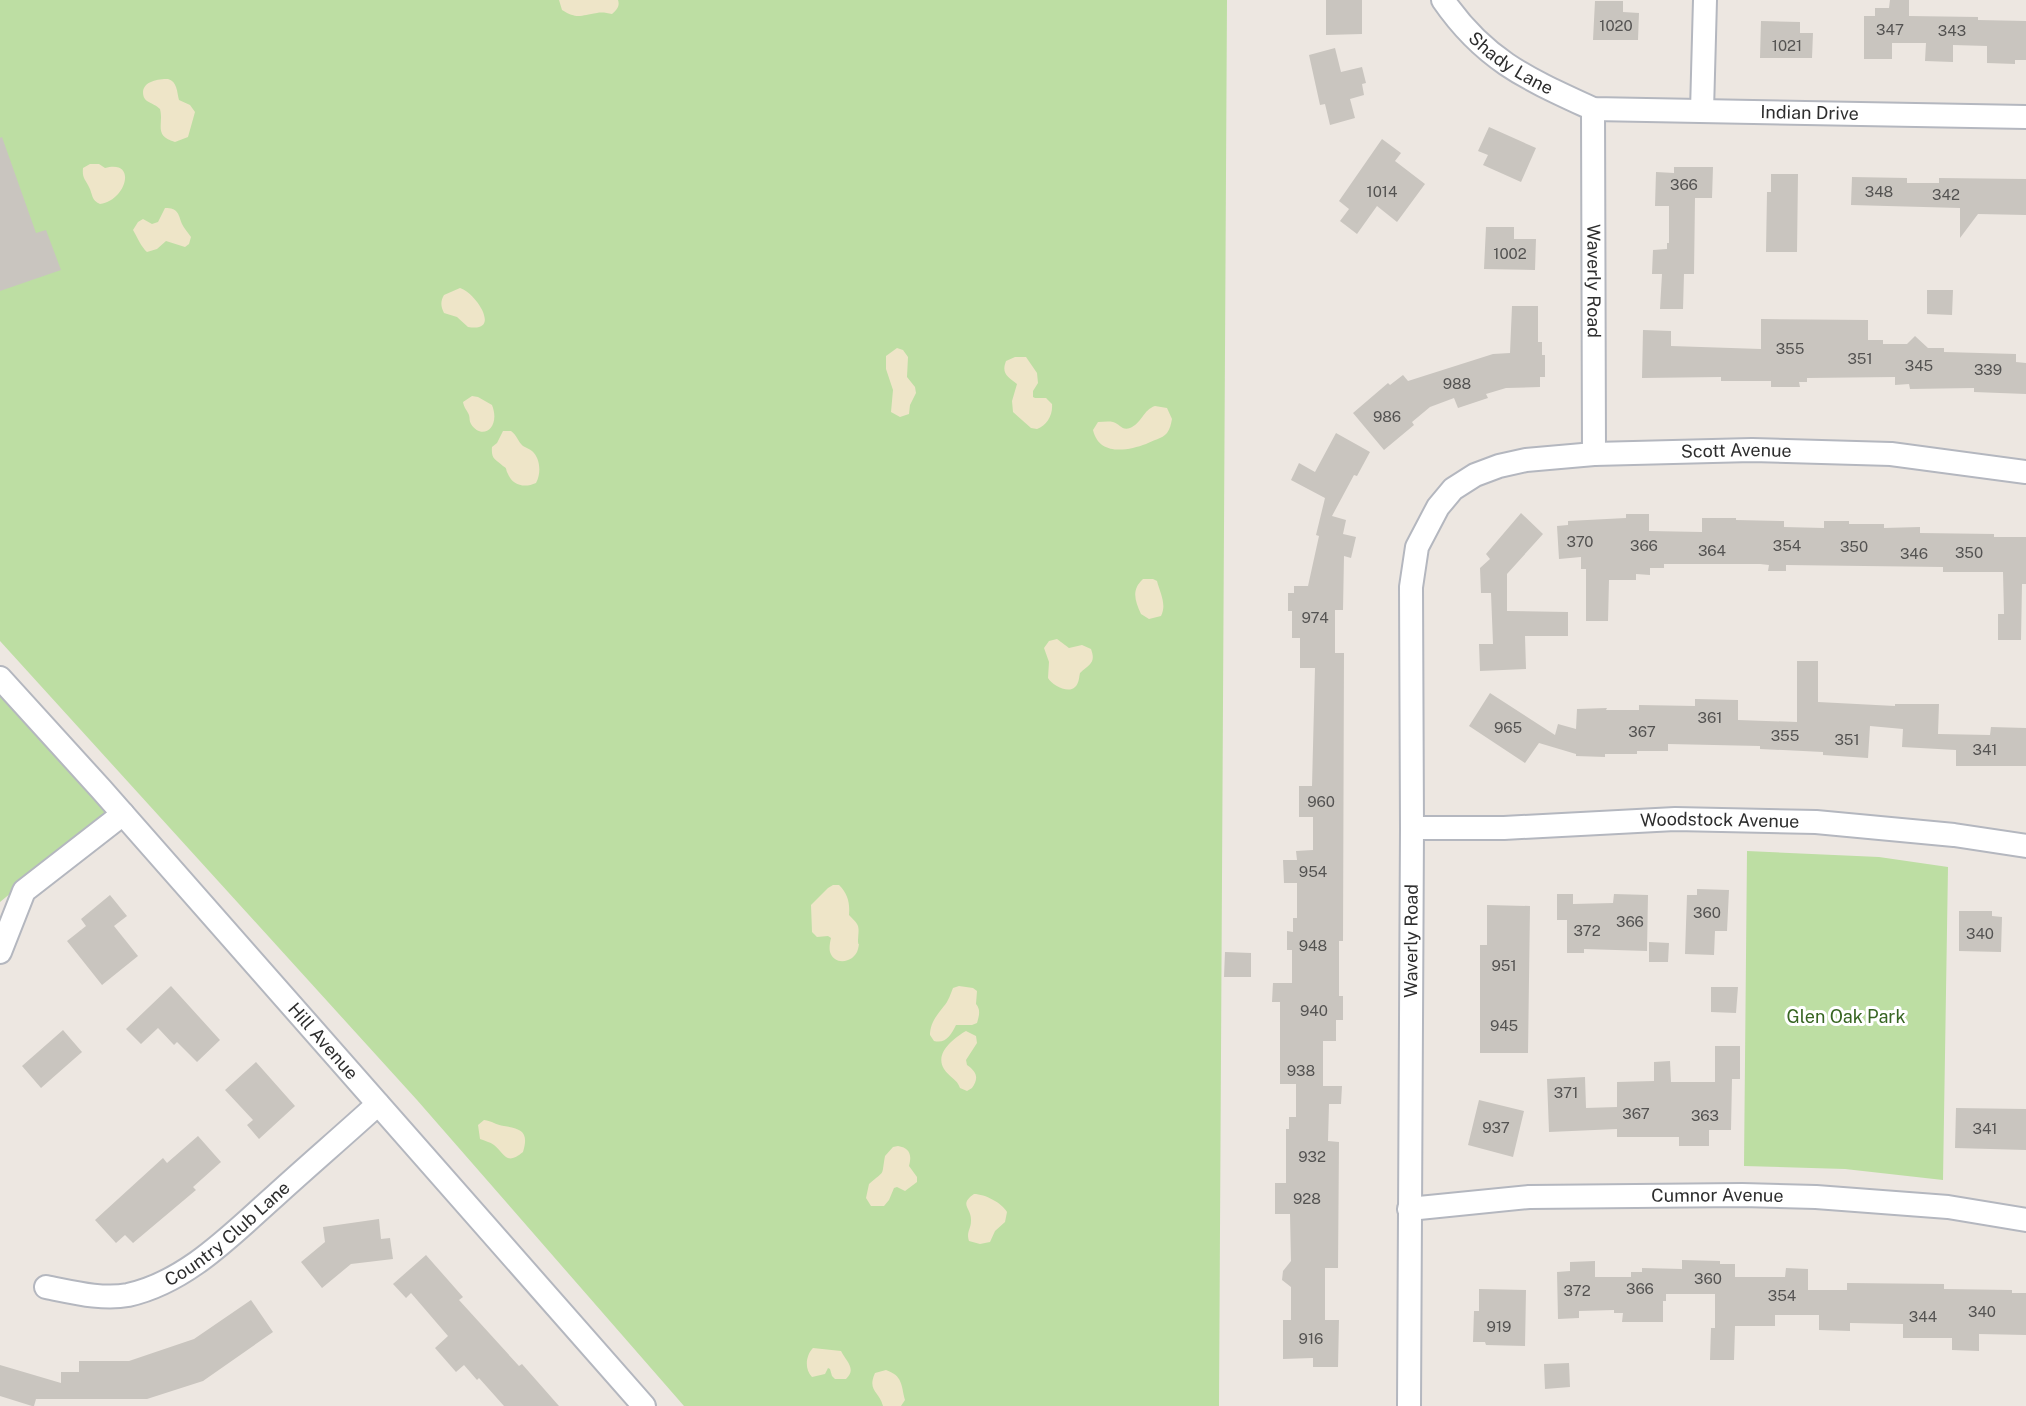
<svg xmlns="http://www.w3.org/2000/svg" width="2026" height="1406" viewBox="0 0 2026 1406" font-family="'Public Sans',sans-serif">
  <rect width="100%" height="100%" fill="#ede7e1"/>
  <!-- green -->
  <path fill="#bddea3" d="M0,0h1227l-8,1406h-535l-267,-306 -417,-459z
    M0,692l108,121 -108,89z
    M1747,851l132,6 69,10 -5,313 -98,-11 -101,-3z"/>
  <!-- sand -->
  <path fill="#eee5c8" d="M559,0h59c2,6 -1,10 -6,14 -5,-1 -10,-2 -15,-1 -16,2 -19,7 -35,-3z
    M168,79c9,2 9,13 11,21l11,5 5,7 -7,25 -13,5c-22,-6 -11,-18 -15,-33 -4,-4 -8,-5 -13,-8 -3,-2 -4,-5 -4,-9 1,-11 15,-13 25,-13z
    M90,164h9l6,4c33,-9 21,33 -5,36 -9,-4 -7,-9 -11,-17 -4,-8 -7,-9 -6,-19z
    M165,208c13,0 13,5 17,16 2,4 6,9 9,13l-2,7 -4,3 -19,-6 -9,8 -10,3c-5,-4 -10,-15 -14,-22l5,-8 5,-3 9,5 6,-2z
    M460,288c15,4 43,45 8,39l-11,-10 -13,-4c-3,-6 -4,-11 0,-18z
    M897,348l6,2 5,7 -1,20 8,10 1,6 -6,12 -1,9 -9,3 -9,-5 2,-22 -7,-21v-13z
    M1015,357h11l11,16 1,10 -5,8v6l2,1h11l6,6c1,11 -5,21 -15,25l-6,-1 -18,-16 -1,-11 5,-17c-9,-7 -16,-10 -11,-23z
    M472,396l6,1 14,8c9,23 -10,36 -21,19 -2,-3 -1,-6 -2,-9 -2,-5 -5,-7 -6,-13z
    M1155,406l12,2 5,11c-1,5 -2,10 -5,14 -5,6 -14,7 -21,11 -19,7 -47,12 -53,-14l5,-8c5,0 10,-1 15,0 7,2 9,9 17,6 12,-5 13,-18 25,-22z
    M503,431h8c6,4 7,11 12,15 3,2 7,3 9,5 9,8 9,23 4,32 -11,5 -23,3 -28,-9 -3,-5 0,-5 -5,-8 -8,-7 -12,-7 -11,-19l5,-4z
    M1143,579h10l4,2c3,12 10,23 4,35l-12,3 -8,-5c-6,-13 -10,-24 2,-35z
    M1057,639l12,9 13,-3 9,4c5,14 -1,15 -11,24 -1,4 -1,11 -5,14 -7,7 -23,-2 -27,-9l1,-16 -5,-14 5,-7z
    M833,885h6c9,9 11,18 10,30 11,11 10,10 9,25 0,8 2,0 0,9 -3,13 -23,18 -28,3 -1,-4 0,-10 1,-14l-3,-2 -11,1 -5,-5 -1,-27 17,-17z
    M959,986l14,2 4,3 -1,13c5,6 3,12 1,19l-5,2h-16c-5,10 -10,19 -22,16l-4,-6c0,-12 7,-20 14,-29 4,-4 7,-13 9,-18z
    M966,1031l10,5 1,7 -11,17 1,5c10,7 12,13 5,23l-5,3 -7,-3c-3,-9 -11,-11 -16,-19 -10,-16 10,-31 22,-38z
    M484,1120c8,1 12,5 20,6 18,3 25,6 19,26 -17,14 -18,2 -29,-7 -4,-3 -9,-4 -14,-6l-2,-14z
    M898,1146c12,2 14,9 11,20l8,11v5l-12,9 -8,-4 -3,1 -5,12 -5,6h-13l-5,-8 3,-14c17,-15 12,-6 16,-28l8,-9z
    M974,1194c11,0 28,9 33,18l-2,10 -10,9 -5,11 -10,2 -11,-3c-3,-9 2,-12 2,-20 1,-13 -13,-16 3,-27z
    M813,1348l28,3c5,10 16,18 5,28h-11l-3,-3 -2,-7 -2,-1 -3,6 -13,3c-8,-8 -6,-22 1,-29z
    M886,1370c17,6 15,15 19,30l-4,6h-18c-4,-15 -16,-15 -8,-33z"/>
  <!-- building -->
  <path fill="#c9c5bf" d="M1326,0h36v34l-36,1z
    M1890,0h19v16l69,1v3l48,1v39h-11v4l-28,-1v-17l-34,-1v17l-28,-1 1,-18h-34v16h-28v-43h11v-8h14z
    M1595,1h28v11l16,1 -1,27h-45z
    M1761,21l39,1v11h13l-1,25h-52z
    M1335,48l6,24 21,-5 4,16 -4,1 2,11 -14,4 5,19 -25,7 -5,-21 -5,1 -11,-50z
    M1489,127l47,21 -15,34 -38,-17 5,-10 -10,-4z
    M2,137l34,96 10,-3 15,40 -61,21v-153z
    M1382,139l19,14 -6,8 30,23 -28,38 -20,-16 -20,28 -17,-13 9,-12 -10,-8z
    M1674,167h39l-1,31h-17l-1,76h-10l-1,35h-23l2,-35h-10l1,-24 14,-1v-6h2v-37h-14l1,-34 18,1z
    M1771,174h27l-1,78h-31l1,-60h4z
    M1852,177l55,1v5h32v-5l87,1v36l-48,-1 -18,24v-30l-109,-3z
    M1486,227h28v12h22l-1,31 -51,-1z
    M1927,290h26l-1,25 -25,-1z
    M1512,306h26v36h4v13h3v22h-5v10l-34,1 -20,6 2,4 -30,10 -4,-10 -24,9 -18,15 2,3 -30,25 -31,-37 35,-30 2,2 13,-10 5,6 85,-27 17,-1z
    M1761,319l107,1v20h15v4h24l8,-8 13,12h16v4l72,2v8l10,1v31l-52,-2v-4l-64,1 -1,-5 -14,1v-8l-88,1v4h-8l1,5h-29v-6h-50v-4l-79,1 1,-48 28,1v15l90,3z
    M1336,433l34,19 -13,24 -3,-1 -22,41 14,4 -3,14 13,3 -5,21 -7,-2 -1,54h-8v43h9l-1,288h-4v55h4v24h-7v21h-13v45h19l-1,18h-12l-1,37 11,1 -1,126h-13v52h14l-1,47h-25v-9l-30,1v-39h8v-33l-9,-7 1,-9 8,-10 -1,-47h-15v-31h11v-54h3v-12h7v-33h-16v-82h-8l1,-19h19v-33h-5v-19l6,1v-14h4v-35h-13l-1,-23h14l-1,-9 17,-1v-33h-14v-31h13l3,-118h-15v-30h-8v-27h-4v-18h6v-7h14l11,-50 -3,-1 9,-37 -34,-18 8,-17 16,9z
    M1521,513l22,21 -36,40v37l61,1v24h-43l1,33 -46,2 -1,-27h14l-2,-51h-10l-1,-25 10,-9 -4,-5z
    M1626,514h23v17l53,1v-14h34v2l48,1v6l40,1v-7h25v3h35v4l36,-1v6l74,1v3h32v47h-4l-1,56h-23v-26h6l-1,-42h-60v-5l-157,-2v6h-18l1,-6 -9,-1h-96v4h-14v7l-14,-1v6h-27l-1,41h-22v-52h-5v-12l-22,2 -2,-33 11,-1v-4l58,-3z
    M1797,661h21v41l77,4v-2h44l-1,30 52,1 1,-8 35,1v38h-70v-16l-54,-3 1,-18 -33,-3 -2,32 -45,-3v-3l-63,-3v-3l-92,-2v7h-31v3h-32v3l-29,-1v-2l-37,-11 -14,20 -56,-37 21,-33 65,42 3,-11 18,5 1,-20 30,-1 -1,2h33v-5l56,1v-7l43,1v20l59,2z
    M1697,889l32,1 -2,41h-12l-1,24 -29,-1 2,-59h10z
    M1557,894h16v10l40,-1 1,-9 34,1 -1,56 -63,-2v4h-17v-33h-10z
    M110,895l17,21 -13,10 24,30 -36,29 -35,-44 19,-15 -5,-7z
    M1487,905l43,1 -2,147h-48v-108h7z
    M1959,911h33v5l10,1 -1,35 -42,-1z
    M1649,942l20,1 -1,19h-19z
    M1225,952l26,1v24h-27z
    M171,986l49,54 -23,22 -20,-20 -3,3 -16,-17 -17,16 -15,-15z
    M1711,987h27l-2,26 -25,-1z
    M63,1030l19,22 -41,36 -19,-22z
    M1715,1046h25v33h-8l-1,51h-22v16h-30v-9h-62v-8l-68,3 -2,-53 38,-2 1,31 31,-1v-25l37,-1v-19l16,-1 1,21h44z
    M256,1062l39,44 -36,33 -12,-14 6,-5 -28,-30z
    M1479,1100l45,11 -11,46 -45,-12z
    M1956,1108l70,1v41l-71,-2z
    M198,1136l23,26 -28,25 3,3 -63,53 -8,-8 -9,8 -21,-23 68,-62 4,5z
    M379,1219l2,20 9,-1 3,21 -42,5 -29,24 -21,-26 24,-20 -2,-15z
    M426,1255l37,42 -4,3 60,66 3,-2 37,42h-55l-25,-28 -2,2 -13,-15 -8,7 -21,-24 13,-12 -37,-43 -5,5 -13,-14z
    M1682,1260l38,1v3h15v13h50l1,-9 22,1v21h39v-7l97,1v5l68,1v3h14v42l-47,-1v17l-27,-1v-12h-49v-14l-53,-1v8l-31,-1v-15h-44v11h-40l-1,34h-24l1,-32h4v-34h-49v7h-3v21h-41l1,-9h-9v-3l-35,1v7l-21,1 -1,-47 13,-1v-9l25,-1v16h36v-5h11v-4l40,1z
    M1479,1289l47,1 -1,56 -39,-1 -1,-3h-12l1,-31h5z
    M251,1300l22,32 -70,49 -56,18h-111l-2,7h-2l-32,-10v-31l61,18v-11h18v-11h50l65,-22z
    M1569,1363l1,24 -25,2 -1,-25z"/>
  <g fill="none" stroke-linecap="round" stroke-linejoin="round">
    <defs>
      <g id="minor">
        <path id="s1" d="M1443,0c42,61 85,79 150,109l433,8"/>
        <path id="s2" d="M1593,109l1,345"/>
        <path d="M1702,111l3,-111"/>
        <path id="s3" d="M0,678l101,111 543,617"/>
        <path id="s4" d="M1412,828h92l171,-9 141,3 138,13 72,11"/>
        <path d="M0,952l24,-61 99,-77"/>
        <path id="s5" d="M1409,1209l120,-12 213,-2 74,2 132,10 78,13"/>
        <path id="s6" d="M46,1287c26,5 56,13 82,8 59,-13 104,-61 147,-99 34,-31 69,-61 103,-92"/>
        <path id="s7" d="M1409,1406l3,-578 -1,-241 6,-40 21,-40 15,-18 22,-14 24,-9 27,-6 68,-6 158,-4 139,4 135,18"/>
      </g>
    </defs>
    <!-- minor casing -->
    <use href="#minor" stroke="#b4b7bf" stroke-width="26"/>
    <!-- minor -->
    <use href="#minor" stroke="#fff" stroke-width="22"/>
  </g>
  <g text-anchor="middle" stroke-width="6" stroke-linejoin="round" paint-order="stroke">
    <!-- number labels -->
    <g font-size="15" fill="#545352">
      <text x="1616" y="31">1020</text>
      <text x="1890" y="35">347</text>
      <text x="1952" y="36">343</text>
      <text x="1787" y="51">1021</text>
      <text x="1684" y="190">366</text>
      <text x="1382" y="197">1014</text>
      <text x="1879" y="197">348</text>
      <text x="1946" y="200">342</text>
      <text x="1510" y="259">1002</text>
      <text x="1790" y="354">355</text>
      <text x="1860" y="364">351</text>
      <text x="1919" y="371">345</text>
      <text x="1988" y="375">339</text>
      <text x="1457" y="389">988</text>
      <text x="1387" y="422">986</text>
      <text x="1580" y="547">370</text>
      <text x="1644" y="551">366</text>
      <text x="1787" y="551">354</text>
      <text x="1854" y="552">350</text>
      <text x="1712" y="556">364</text>
      <text x="1969" y="558">350</text>
      <text x="1914" y="559">346</text>
      <text x="1315" y="623">974</text>
      <text x="1710" y="723">361</text>
      <text x="1508" y="733">965</text>
      <text x="1642" y="737">367</text>
      <text x="1785" y="741">355</text>
      <text x="1847" y="745">351</text>
      <text x="1985" y="755">341</text>
      <text x="1321" y="807">960</text>
      <text x="1313" y="877">954</text>
      <text x="1707" y="918">360</text>
      <text x="1630" y="927">366</text>
      <text x="1587" y="936">372</text>
      <text x="1980" y="939">340</text>
      <text x="1313" y="951">948</text>
      <text x="1504" y="971">951</text>
      <text x="1314" y="1016">940</text>
      <text x="1504" y="1031">945</text>
      <text x="1301" y="1076">938</text>
      <text x="1566" y="1098">371</text>
      <text x="1636" y="1119">367</text>
      <text x="1705" y="1121">363</text>
      <text x="1496" y="1133">937</text>
      <text x="1985" y="1134">341</text>
      <text x="1312" y="1162">932</text>
      <text x="1307" y="1204">928</text>
      <text x="1708" y="1284">360</text>
      <text x="1640" y="1294">366</text>
      <text x="1577" y="1296">372</text>
      <text x="1782" y="1301">354</text>
      <text x="1982" y="1317">340</text>
      <text x="1923" y="1322">344</text>
      <text x="1499" y="1332">919</text>
      <text x="1311" y="1344">916</text>
    </g>
    <!-- street labels -->
    <g font-size="18" fill="#2d2d2d" stroke="#fff">
      <text dy="6" stroke="none"><textPath href="#s1" startOffset="94">Shady Lane</textPath></text>
      <text dy="6" stroke="none"><textPath href="#s1" startOffset="405">Indian Drive</textPath></text>
      <text dy="6" stroke="none"><textPath href="#s2" startOffset="172">Waverly Road</textPath></text>
      <text dy="6" stroke="none"><textPath href="#s7" startOffset="1218">Scott Avenue</textPath></text>
      <text dy="6" stroke="none"><textPath href="#s4" startOffset="308">Woodstock Avenue</textPath></text>
      <text dy="6" stroke="none"><textPath href="#s7" startOffset="465">Waverly Road</textPath></text>
      <text dy="6" stroke="none"><textPath href="#s3" startOffset="486">Hill Avenue</textPath></text>
      <text dy="6" stroke="none"><textPath href="#s5" startOffset="309">Cumnor Avenue</textPath></text>
      <text dy="6" stroke="none"><textPath href="#s6" startOffset="201">Country Club Lane</textPath></text>
    </g>
    <!-- park labels -->
    <g font-size="18" fill="#376522" stroke="#fff">
      <text x="1846" y="1023">Glen Oak Park</text>
    </g>
  </g>
</svg>
